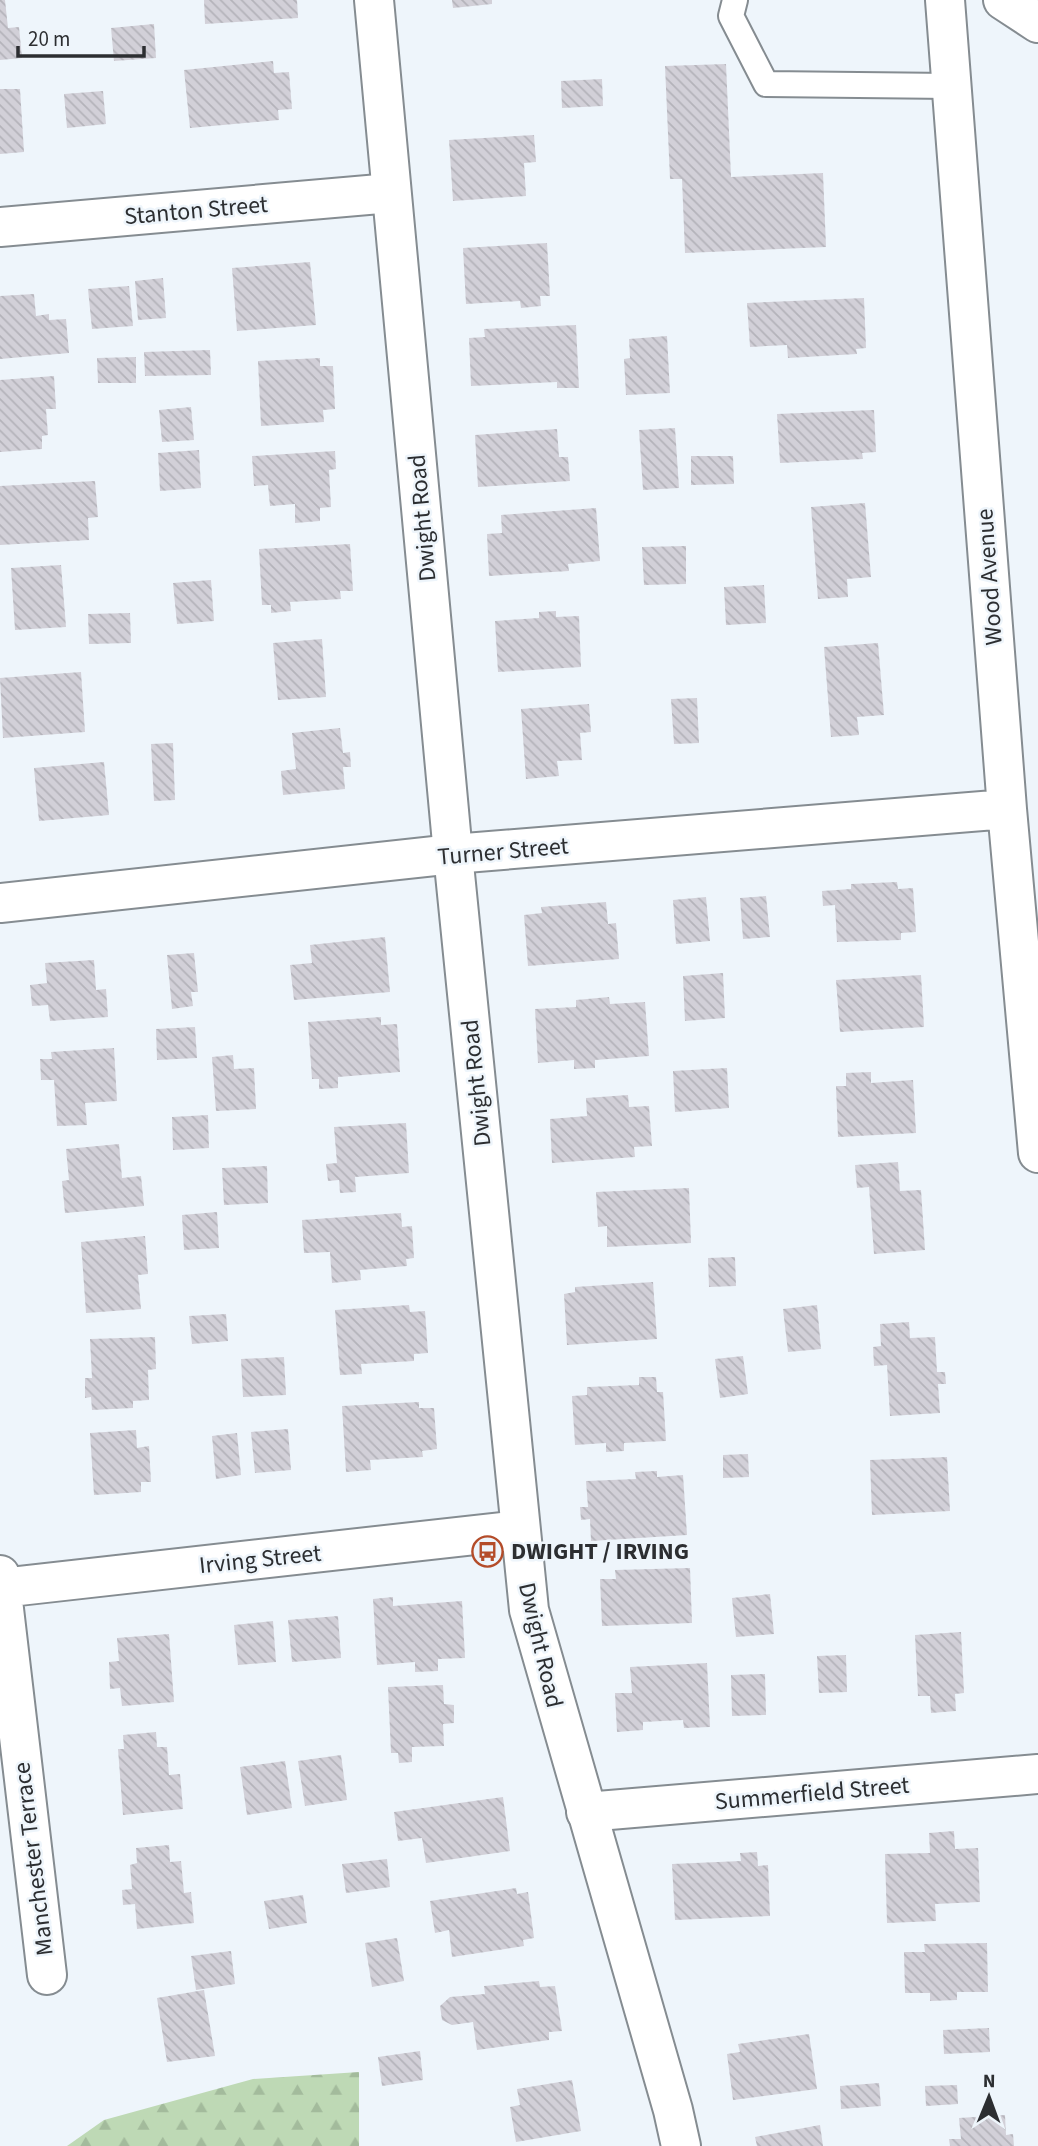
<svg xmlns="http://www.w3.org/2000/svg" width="1038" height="2146" viewBox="0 0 1038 2146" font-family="'Source Sans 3',sans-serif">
  <defs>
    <pattern id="forest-firs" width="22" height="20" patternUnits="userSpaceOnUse" patternTransform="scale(1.75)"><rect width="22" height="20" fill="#bed9b5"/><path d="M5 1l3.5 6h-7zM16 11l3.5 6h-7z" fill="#a3bb9c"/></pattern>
    <pattern id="building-back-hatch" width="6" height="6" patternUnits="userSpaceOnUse" patternTransform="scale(1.75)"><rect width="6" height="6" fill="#d2d0d8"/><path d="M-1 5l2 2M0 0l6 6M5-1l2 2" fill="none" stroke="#b4b3ba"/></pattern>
  </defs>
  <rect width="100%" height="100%" fill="#eef5fb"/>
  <!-- forest -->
  <path fill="url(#forest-firs)" d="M359,2072v74h-292l37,-26 149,-41z"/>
  <!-- building -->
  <path fill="url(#building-back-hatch)" d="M0,0h5l3,28 11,-1 3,31 -22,2z
    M204,0h93l1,18 -93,6z
    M452,0h40v4l-39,4z
    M154,24l2,34 -42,3 -3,-33z
    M273,61l1,12 15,-1 3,37 -14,1 1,10 -89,8 -6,-58z
    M726,64l5,113 92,-4 3,74 -141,6 -3,-74h-12l-5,-113z
    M602,79l1,27 -41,2 -1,-27z
    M0,89h20l4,63 -24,2z
    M103,91l3,33 -39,4 -3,-34z
    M534,135l2,27 -12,1 2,33 -73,5 -4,-61z
    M547,243l3,53h-10l1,10 -20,2 -1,-7 -54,3 -3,-56z
    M310,262l6,63 -79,6 -5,-63z
    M163,278l3,40 -28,2 -3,-39z
    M129,286l4,40 -41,3 -4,-40z
    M34,294l2,22 13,-2v6l17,-1 3,34 -69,6v-63z
    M864,298l2,50 -10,1 1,5 -69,4 -1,-13 -37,2 -3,-44z
    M576,325l3,63h-22v-6l-86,4 -2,-48 16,-1 -1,-8z
    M667,336l3,57 -44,2 -2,-36 6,-1 -1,-19z
    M210,350l1,25 -66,1 -1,-24z
    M136,357v26h-38l-1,-25z
    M320,358v8h13l2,43 -12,1 1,12 -63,4 -3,-65z
    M54,376l2,33h-10l2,26 -6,1v13l-42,3v-72z
    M191,407l3,33 -32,2 -3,-32z
    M874,410l2,42 -14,1 1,6 -83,4 -3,-49z
    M675,428l4,60 -36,2 -4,-60z
    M557,429l2,28h9l2,24 -92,6 -3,-52z
    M199,450l2,38 -41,3 -2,-38z
    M335,451l1,18 -7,1 2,37 -11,1v13l-25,2v-19l-25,2 -2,-21 -14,1 -2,-30z
    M691,456h42l1,28 -43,1z
    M95,481l3,36 -10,1 1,22 -89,5v-59z
    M865,503l6,74 -24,2 1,18 -30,2 -7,-92z
    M596,508l4,53 -32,3 1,7 -80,5 -2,-42 15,-1 -1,-18z
    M350,544l3,47h-13l1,8 -51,3 1,9 -20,2v-8h-9l-3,-56z
    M686,546v38l-42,1 -2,-38z
    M61,565l5,62 -51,3 -4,-62z
    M211,580l3,41 -37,3 -4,-41z
    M764,585l2,38 -40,2 -2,-38z
    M556,611v6l23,-1 2,51 -83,5 -3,-51 44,-3v-6z
    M130,613l1,30 -42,1 -1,-30z
    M322,639l4,58 -48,3 -5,-57z
    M878,643l6,72 -27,2 2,18 -28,2 -7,-90z
    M81,672l4,60 -82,6 -3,-60z
    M697,698l2,45 -25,1 -3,-45z
    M589,704l2,28 -11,1 2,27 -25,1 2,15 -33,3 -5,-70z
    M340,728l3,25 7,-1 1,15h-8l2,22 -62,6 -2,-24 15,-2 -4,-36z
    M173,743l2,57 -21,1 -3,-57z
    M104,762l5,53 -70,6 -5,-53z
    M897,882l1,7 15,-1 3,44 -15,1v7l-64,2 -2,-37 -12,1 -1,-15 29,-2v-5z
    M766,896l4,41 -27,2 -3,-41z
    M706,897l4,44 -34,3 -3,-44z
    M606,902l2,22 8,-1 3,36 -91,7 -4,-51 18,-2 -1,-6z
    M385,937l5,55 -96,8 -4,-35 22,-2 -2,-18z
    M194,953l4,39h-7l2,14 -21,3 -5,-54z
    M94,960l2,30 10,-1 2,28 -58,4 -2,-16 -16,1 -2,-21 17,-2 -2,-20z
    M723,973l2,45 -40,3 -2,-45z
    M921,975l3,52 -84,5 -4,-52z
    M609,997l1,7 35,-2 4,54 -54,4v8l-21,1v-9l-36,3 -3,-54 41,-2v-7z
    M381,1017v8l16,-1 3,48 -62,5v11l-19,1v-10h-7l-4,-57z
    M195,1027l2,31 -40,2 -1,-31z
    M114,1048l3,53 -32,2 2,22 -30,1 -3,-46h-13l-1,-21h12l-1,-7z
    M233,1055l1,14 20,-1 2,41 -40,2 -4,-54z
    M727,1068l2,40 -54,4 -2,-41z
    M871,1072v11l42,-3 3,53 -78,4 -2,-51h10v-13z
    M628,1095l1,12 20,-1 3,40 -18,1 1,10 -83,6 -2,-44 37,-3 -1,-18z
    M208,1115l1,33 -36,2 -1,-33z
    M406,1123l3,50 -54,4 1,15 -16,1 -1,-13 -11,1 -2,-17 11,-1 -3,-36z
    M119,1144l3,34 19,-2 3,30 -79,7 -3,-32 7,-1 -3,-31z
    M898,1162l2,29 21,-1 4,60 -51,4 -5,-67 -12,1 -2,-23z
    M267,1166l1,37 -44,2 -2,-37z
    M689,1188l2,55 -84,4v-21l-9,1 -2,-35z
    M217,1212l2,36 -35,2 -2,-35z
    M401,1213l1,14 10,-1 2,32 -8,1 1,7 -47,4 1,10 -29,3 -2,-31 -26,1 -2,-33z
    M145,1236l3,38 -10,1 3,34 -55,4 -5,-71z
    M735,1257l1,29 -27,1 -1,-29z
    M653,1282l4,57 -90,6 -3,-51 11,-2v-5z
    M409,1305l1,7 15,-1 3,42 -14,1v7l-53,3 1,10 -22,1 -5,-65z
    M817,1305l4,44 -33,3 -5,-43z
    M226,1314l2,27 -36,3 -3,-28z
    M909,1322l1,16 25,-1 2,35h8l1,12h-8l2,29 -50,3 -3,-51 -13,1 -1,-19 8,-1 -1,-22z
    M155,1337l1,32 -8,1 1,30 -16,1v7l-41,2 -1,-13 -6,1v-20h7l-2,-39z
    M743,1356l5,38 -28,4 -5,-39z
    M284,1357l2,38 -43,2 -2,-38z
    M639,1377h17l1,15h6l3,49 -42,2v8l-18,1v-9l-31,2 -3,-49 15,-1v-8l52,-2z
    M419,1402v6h15l3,41 -15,2 1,6 -53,3 1,10 -25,2 -4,-66z
    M288,1429l3,41 -36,3 -4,-41z
    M136,1430l1,18 12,-2 2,36h-10v10l-47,3 -4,-62z
    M237,1433l4,42 -25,4 -4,-43z
    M748,1454l1,23 -26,1v-23z
    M947,1457l3,54 -78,4 -2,-55z
    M657,1471v6l26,-2 4,60 -96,6 -1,-22 -9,1 -1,-13h8l-2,-26 50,-2 -1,-7z
    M690,1568l2,55 -90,3 -2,-47h16l-1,-9z
    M770,1594l4,40 -38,3 -4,-39z
    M393,1597v9l69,-5 3,57 -27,1v12l-23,1v-10l-38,3 -4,-66z
    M338,1616l3,42 -49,4 -4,-42z
    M273,1621l3,41 -38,3 -4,-40z
    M961,1632l3,61 -9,1 1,17 -25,2 -1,-17h-12l-3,-61z
    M169,1634l5,68 -52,4 -2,-18 -10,1 -1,-27 10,-1 -2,-23z
    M846,1655l1,37 -28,1 -2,-37z
    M707,1663l3,64 -26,1 -1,-8 -40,2v8l-26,2 -2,-39h17l-2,-26z
    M765,1674l1,41 -34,1 -1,-41z
    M443,1685l1,19 10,1v18l-11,1 1,22 -32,1v15l-13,1 -1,-10h-7l-3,-66z
    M156,1732l1,15h10l2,28 11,-1 3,35 -60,6 -5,-66h6l-1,-14z
    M341,1755l6,45 -42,6 -7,-45z
    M285,1761l7,47 -45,7 -7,-48z
    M503,1797l7,54 -84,12 -4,-25 -24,3 -4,-29z
    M954,1831l1,18 23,-1 2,54 -45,2 1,17 -49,2 -2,-69 45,-1 -1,-20z
    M169,1845l1,17 11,-1 3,32 7,-1 3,31 -57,6 -2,-25 -12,1 -1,-15 10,-1 -2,-24 7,-2 -1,-15z
    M757,1852l1,14 10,-1 2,51 -95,4 -3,-56 69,-3 -1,-8z
    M387,1859l3,28 -44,6 -4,-29z
    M516,1888l1,6 11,-2 6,46 -11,2 1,6 -72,11 -3,-27 -14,3 -5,-32z
    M303,1895l4,28 -38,6 -5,-28z
    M397,1938l7,43 -32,6 -7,-44z
    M987,1943l1,49h-31v8l-27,1v-8h-25l-1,-41h21l-1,-8z
    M231,1951l4,33 -39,6 -5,-34z
    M539,1981l1,6 15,-1 7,45 -13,1v8l-72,10 -4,-28 -21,3 -10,-5 -2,-14 10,-9 35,-3 -1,-8z
    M204,1990l11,66 -48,6 -10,-64z
    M989,2028l1,24 -46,2 -1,-24z
    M809,2034l8,55 -84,11 -6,-46 13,-2 -2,-8z
    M420,2051l3,29 -41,6 -4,-29z
    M572,2080l9,51 -65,11 -6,-35 10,-2 -3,-16z
    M879,2083l2,23 -40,3 -1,-23z
    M957,2085l1,19 -32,2 -1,-20z
    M1005,2115l1,20 7,-1 1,12h-64l-1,-7h12l-2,-21z
    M820,2125l3,21h-66l-2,-9z"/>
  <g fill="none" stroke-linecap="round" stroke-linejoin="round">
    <defs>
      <path id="service" d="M735,0l-4,16 35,68 185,2"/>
      <path id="minor" d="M945,0l62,809 31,344
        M0,227l391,-34
        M0,903l453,-49 554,-45
        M0,1575l47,400
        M1,1588l518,-58
        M586,1812l452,-38"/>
      <path id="secondary" d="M374,0l79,854 76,756 144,500 8,36"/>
      <path id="primary" d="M1003,0l35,23"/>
    </defs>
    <!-- service casing -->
    <use href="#service" stroke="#858c91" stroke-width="28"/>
    <!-- minor casing -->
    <use href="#minor" stroke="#858c91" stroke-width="42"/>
    <!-- secondary casing -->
    <use href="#secondary" stroke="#858c91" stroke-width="42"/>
    <!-- primary casing -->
    <use href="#primary" stroke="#858c91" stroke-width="42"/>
    <!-- service -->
    <use href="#service" stroke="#fff" stroke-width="24"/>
    <!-- minor -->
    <use href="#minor" stroke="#fff" stroke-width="38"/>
    <!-- secondary -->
    <use href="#secondary" stroke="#fff" stroke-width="38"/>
    <!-- primary -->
    <use href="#primary" stroke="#fff" stroke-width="38"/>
  </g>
  <!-- icons -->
  <defs>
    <symbol id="bus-ring" viewBox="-11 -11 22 22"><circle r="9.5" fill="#eef5fb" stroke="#b44c29" stroke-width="1.5"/><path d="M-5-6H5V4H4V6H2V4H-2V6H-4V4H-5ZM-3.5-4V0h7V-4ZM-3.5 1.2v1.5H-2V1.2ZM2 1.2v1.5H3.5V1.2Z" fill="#b44c29"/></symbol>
  </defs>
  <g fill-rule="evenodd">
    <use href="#bus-ring" x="470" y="1534" width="35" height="35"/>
  </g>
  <g text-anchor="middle" stroke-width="5" stroke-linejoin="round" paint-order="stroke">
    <!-- street labels -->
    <g font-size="24" fill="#2c2e31" stroke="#eef5fb">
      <text transform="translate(196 210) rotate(-5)" y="8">Stanton Street</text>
      <text transform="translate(422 518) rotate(-95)" y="8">Dwight Road</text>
      <text transform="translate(989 577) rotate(-94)" y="8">Wood Avenue</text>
      <text transform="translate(503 851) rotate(-5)" y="8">Turner Street</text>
      <text transform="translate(476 1083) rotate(-96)" y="8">Dwight Road</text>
      <text transform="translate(260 1559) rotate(-6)" y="8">Irving Street</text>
      <text transform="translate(541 1645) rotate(77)" y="8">Dwight Road</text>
      <text transform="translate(812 1793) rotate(-5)" y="8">Summerfield Street</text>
      <text transform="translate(33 1859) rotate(-97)" y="8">Manchester Terrace</text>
    </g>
    <!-- poi labels -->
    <g font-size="24" font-weight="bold" fill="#2c2e31" stroke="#eef5fb" text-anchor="start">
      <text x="511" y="1559">DWIGHT / IRVING</text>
    </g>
  </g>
  <!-- north arrow -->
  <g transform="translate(989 2097) rotate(1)" stroke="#eef5fb" stroke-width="5" paint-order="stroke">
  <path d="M0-5L12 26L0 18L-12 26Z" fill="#2c2e31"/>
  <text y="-10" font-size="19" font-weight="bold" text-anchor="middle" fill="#2c2e31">N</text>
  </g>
  <!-- scale -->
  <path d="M18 46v10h126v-10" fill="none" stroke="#2c2e31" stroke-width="3.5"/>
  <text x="28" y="46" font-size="21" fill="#2c2e31" stroke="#eef5fb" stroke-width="5" paint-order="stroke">20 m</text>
</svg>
